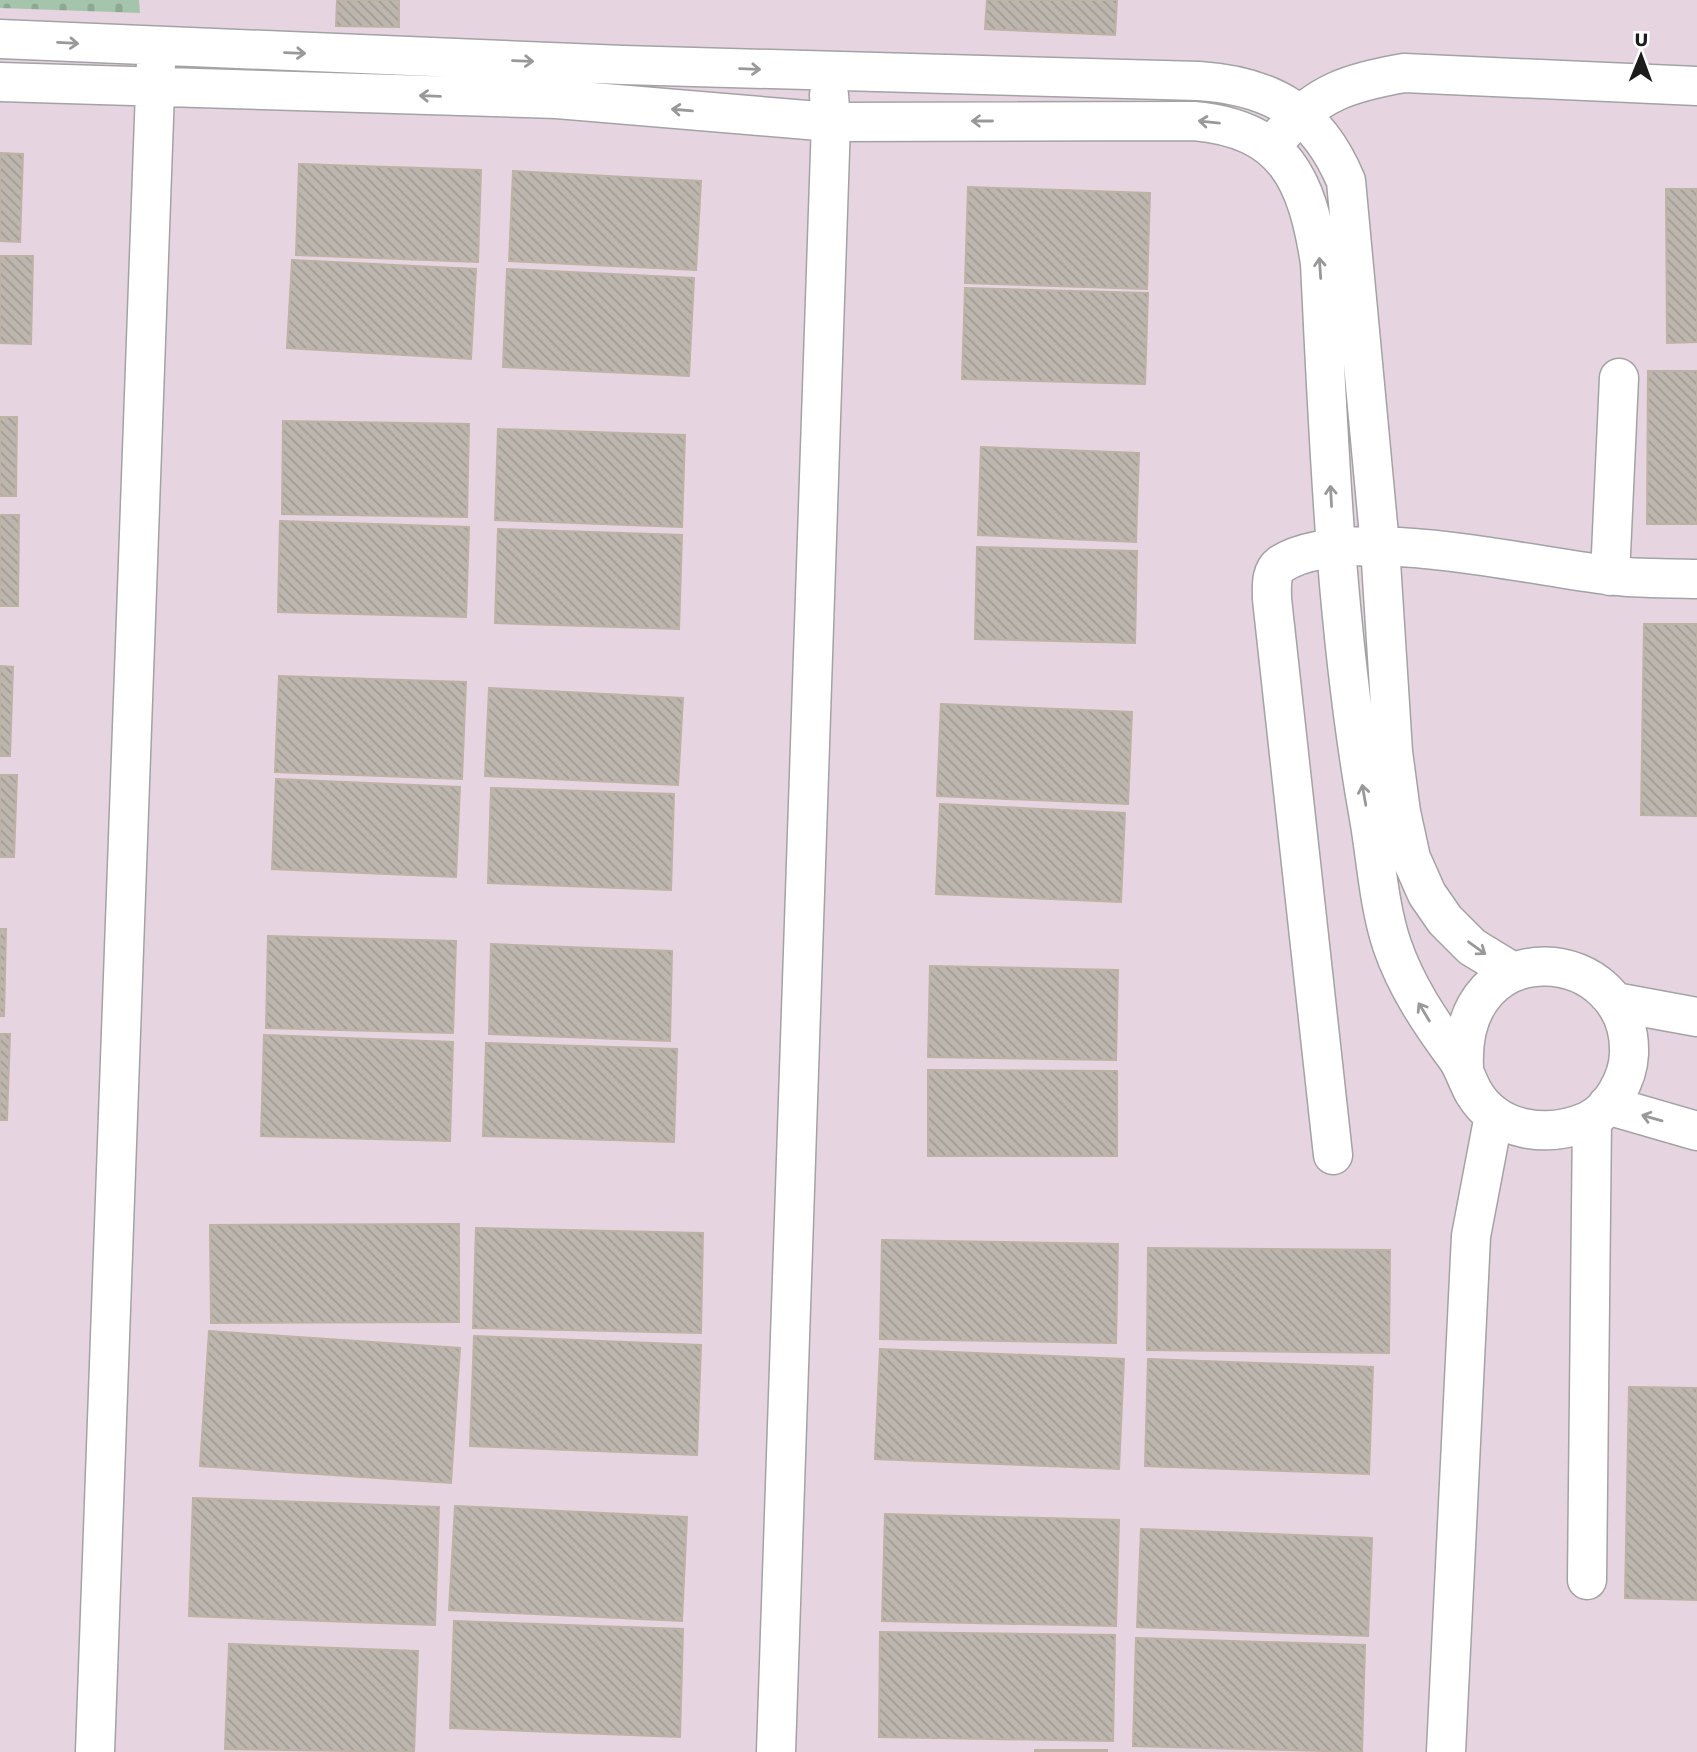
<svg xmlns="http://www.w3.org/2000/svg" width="1697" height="1752" viewBox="0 0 1697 1752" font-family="'Work Sans',sans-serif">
  <defs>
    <pattern id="cemetery-stones" width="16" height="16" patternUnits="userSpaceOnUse" patternTransform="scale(1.75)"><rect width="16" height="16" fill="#a4c5ab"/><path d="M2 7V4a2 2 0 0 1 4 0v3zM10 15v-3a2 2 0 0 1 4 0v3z" fill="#8da993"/></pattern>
    <pattern id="building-back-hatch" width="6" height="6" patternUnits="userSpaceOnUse" patternTransform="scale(1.75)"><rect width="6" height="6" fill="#bdb6ae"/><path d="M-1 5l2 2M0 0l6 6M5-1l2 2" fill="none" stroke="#a29c95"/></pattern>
  </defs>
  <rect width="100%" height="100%" fill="#edeae2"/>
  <!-- industrial -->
  <path fill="#e6d4e1" d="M0,0h1697v1752h-1697z"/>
  <!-- cemetery -->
  <path fill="url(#cemetery-stones)" d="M0,0h139l1,13 -140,-5z"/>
  <!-- building -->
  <path fill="url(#building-back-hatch)" stroke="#beb2a5" stroke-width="2" d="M337,0h62v27l-63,-1z
    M987,0h130l-2,35 -130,-6z
    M0,153l23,1 -3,88 -20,-1z
    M299,164l182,6 -3,92 -182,-7z
    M513,171l188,10 -5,89 -187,-9z
    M968,187l182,6 -3,96 -182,-6z
    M1666,189h31v153l-30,1z
    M0,256h33l-2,88 -31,-1z
    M292,260l184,9 -5,90 -184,-11z
    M507,269l187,9 -5,98 -186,-9z
    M965,288l183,5 -3,91 -183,-5z
    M1648,371h49v153h-50z
    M0,417h17l-1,79h-16z
    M283,421l186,3 -2,93 -185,-3z
    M498,429l187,6 -3,92 -187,-7z
    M981,447l158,6 -3,89 -158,-7z
    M0,515h19l-1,91h-18z
    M280,521l189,6 -3,90 -188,-5z
    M498,529l184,6 -3,94 -184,-6z
    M977,547l160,4 -2,92 -160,-4z
    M1644,624h53v192l-56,-1z
    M0,666l13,1 -3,89h-10z
    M279,676l187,6 -4,97 -187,-7z
    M489,688l194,10 -5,87 -193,-9z
    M941,704l191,8 -4,92 -191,-8z
    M0,775h17l-3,82h-14z
    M276,779l184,8 -4,90 -184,-8z
    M491,788l183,6 -3,96 -183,-7z
    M940,804l185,9 -4,89 -185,-8z
    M0,929h6l-2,87h-4z
    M268,936l188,5 -3,92 -187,-5z
    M491,944l181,7 -2,90 -181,-7z
    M930,966l188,4 -2,90 -188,-3z
    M0,1034h10l-3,86h-7z
    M264,1035l189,7 -3,99 -189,-5z
    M486,1043l191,6 -3,93 -191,-6z
    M928,1070l189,1v85h-189z
    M459,1224v98l-248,1 -1,-98z
    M476,1228l227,5 -2,100 -228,-5z
    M882,1240l236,4 -2,99 -236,-4z
    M1148,1248l242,2 -1,103 -242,-3z
    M209,1331l251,17 -9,135 -251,-17z
    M474,1336l227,9 -4,110 -227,-9z
    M880,1349l244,10 -5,110 -244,-10z
    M1148,1359l225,8 -4,107 -224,-8z
    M1629,1387l68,1v212l-72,-2z
    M193,1498l246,9 -4,118 -246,-9z
    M455,1506l232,11 -5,104 -233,-11z
    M885,1514l234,6 -3,106 -234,-5z
    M1141,1529l231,9 -4,98 -231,-9z
    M454,1621l229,8 -3,108 -230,-9z
    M880,1632l235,3 -2,106 -234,-4z
    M1136,1638l229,7 -3,107 -229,-6z
    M229,1644l189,7 -4,101 -189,-3z
    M1035,1750h72v2h-72z"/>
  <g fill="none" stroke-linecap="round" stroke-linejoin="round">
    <defs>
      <path id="minor" d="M0,39l623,26 576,16c73,5 118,31 147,100l34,365 13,206 8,60 10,46 16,36 18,26 27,27 41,25
        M0,82l557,17 274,23 363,-1c91,8 113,58 126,142 9,185 16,371 49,555 7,40 10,89 23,127 14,41 38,77 64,112 8,11 11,24 18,36 24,40 75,45 114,28 23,-11 40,-42 41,-67 4,-110 -172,-128 -165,14
        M1282,134c35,-42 70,-52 122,-61l293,13
        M1610,576l9,-198
        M1615,1002l82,15
        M1607,1105l90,26
        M1333,1155l-61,-556c0,-12 -2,-27 9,-35 66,-42 247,2 326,11 29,4 60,3 90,4
        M1587,1580l5,-461
        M95,1752l61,-1689
        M776,1752l55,-1630 -2,-27
        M1446,1752l25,-516 23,-121"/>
    </defs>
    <!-- minor casing -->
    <use href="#minor" stroke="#a3a3a3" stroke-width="41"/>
    <!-- minor -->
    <use href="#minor" stroke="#fff" stroke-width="38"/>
  </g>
  <!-- one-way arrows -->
  <defs><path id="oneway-shaft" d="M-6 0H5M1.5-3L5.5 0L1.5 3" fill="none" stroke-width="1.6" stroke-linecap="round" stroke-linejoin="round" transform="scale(1.75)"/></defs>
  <g stroke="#999">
    <use href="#oneway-shaft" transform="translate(68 43) rotate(3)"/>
    <use href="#oneway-shaft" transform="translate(295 53) rotate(2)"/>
    <use href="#oneway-shaft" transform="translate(523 61) rotate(2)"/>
    <use href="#oneway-shaft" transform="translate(750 69) rotate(2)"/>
    <use href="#oneway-shaft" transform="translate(430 96) rotate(-178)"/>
    <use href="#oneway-shaft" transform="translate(682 110) rotate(-175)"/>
    <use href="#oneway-shaft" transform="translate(982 121) rotate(180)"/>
    <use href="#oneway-shaft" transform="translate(1209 122) rotate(-174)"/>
    <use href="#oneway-shaft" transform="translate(1320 268) rotate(-94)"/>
    <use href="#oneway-shaft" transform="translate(1331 496) rotate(-93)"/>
    <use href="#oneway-shaft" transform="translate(1364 795) rotate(-100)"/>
    <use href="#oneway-shaft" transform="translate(1477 948) rotate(36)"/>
    <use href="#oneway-shaft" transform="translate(1424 1012) rotate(-121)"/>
    <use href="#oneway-shaft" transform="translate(1652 1118) rotate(-164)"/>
  </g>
  <!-- north arrow -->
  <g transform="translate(1641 56) rotate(1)" stroke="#ffffff" stroke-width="5" paint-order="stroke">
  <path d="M0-5L12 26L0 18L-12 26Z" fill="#1c1c1c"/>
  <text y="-10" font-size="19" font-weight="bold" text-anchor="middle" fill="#1c1c1c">U</text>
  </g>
</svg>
